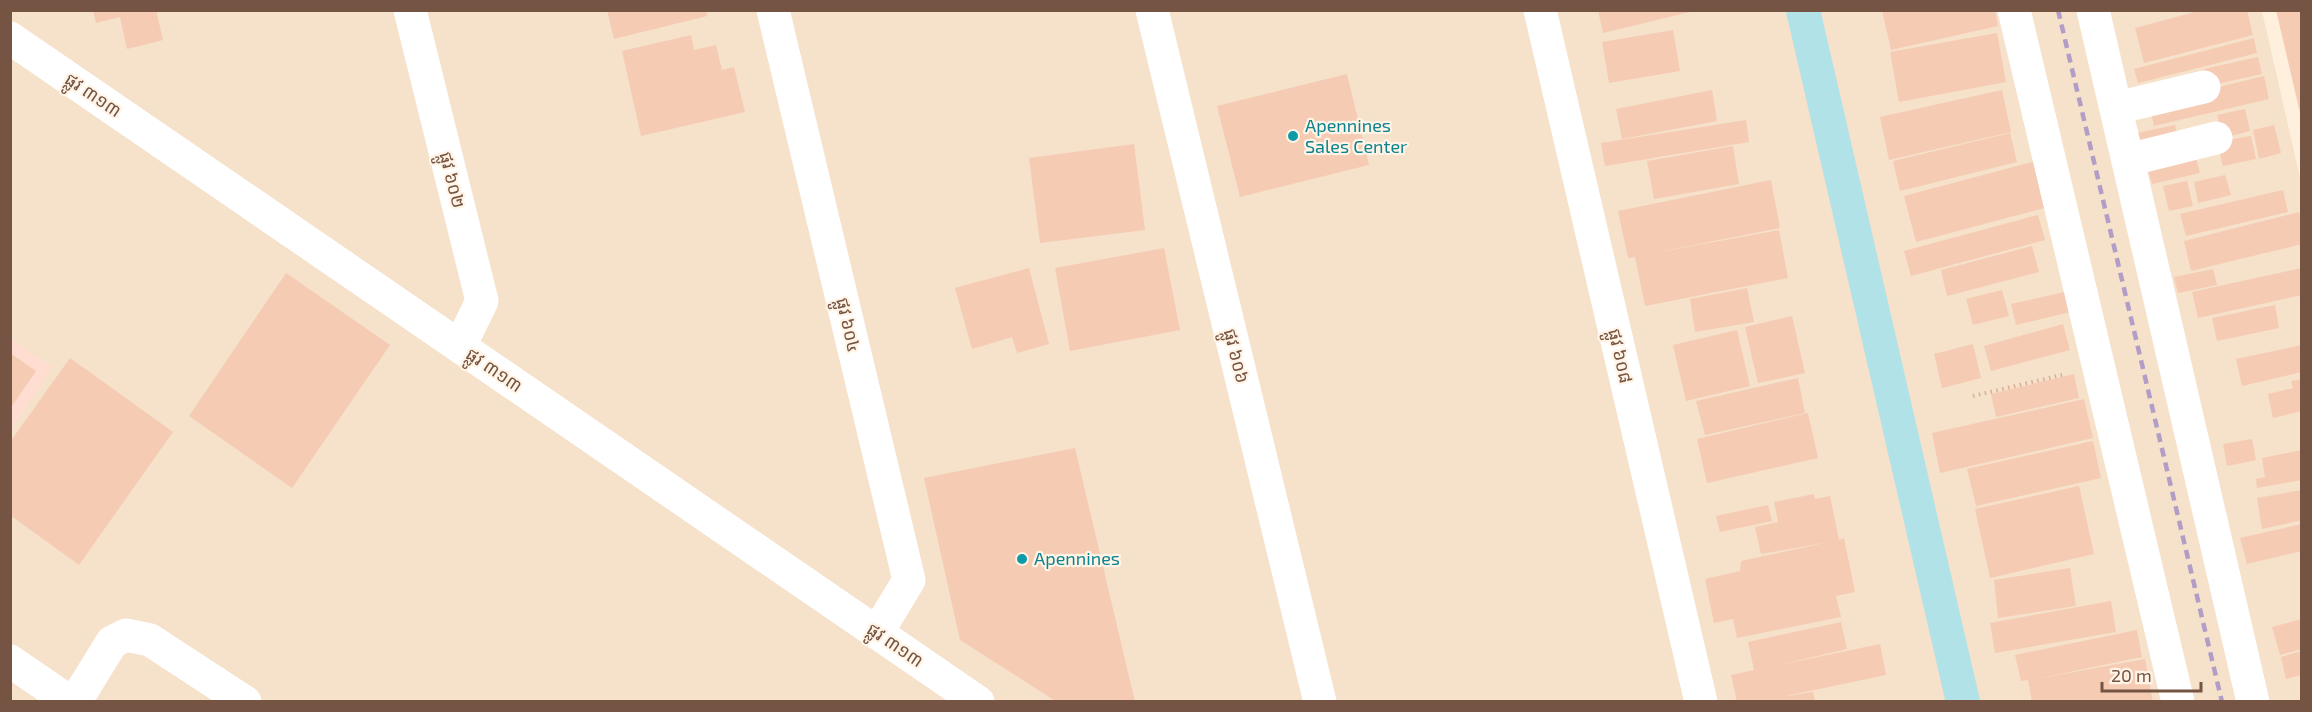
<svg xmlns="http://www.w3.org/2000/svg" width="2312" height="712" viewBox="0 0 2312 712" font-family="'Exo 2','Noto Sans Khmer',sans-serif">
  <rect width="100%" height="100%" fill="#fef0dd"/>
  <!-- residential -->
  <path fill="#f6e1cb" d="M10,11h2252l39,171v519h-2290z"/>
  <!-- commercial -->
  <path fill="#ffddd0" d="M11,339l41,28 -41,63z"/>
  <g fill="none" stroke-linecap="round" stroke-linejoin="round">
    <!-- canal -->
    <path stroke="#b1e2e8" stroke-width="34" d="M1803,10l160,692"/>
  </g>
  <!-- building -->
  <path fill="#f5cbb3" d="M93,10h63l7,30 -36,9 -7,-32 -24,6z
    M607,10h99l1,6 -93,23z
    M1598,10h96v1l-91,22z
    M1882,10h113l3,16 -107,24z
    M2202,10h45l6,25 -109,28 -9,-35z
    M2276,10h26v107h-1z
    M1673,30l7,41 -71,12 -7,-41z
    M1997,33l9,49 -107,20 -9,-50z
    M691,35l3,15 22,-5 6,25 12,-3 11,45 -104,24 -19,-85z
    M2254,38l3,15 -119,30 -4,-14z
    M2258,57l4,17 -54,12 -4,-17z
    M1347,74l22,91 -129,32 -23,-91z
    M2264,76l5,23 -115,27 -5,-22z
    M1712,90l5,31 -95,18 -6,-30z
    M2002,90l9,42 -122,28 -9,-43z
    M2245,109l5,22 -27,7 -6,-23z
    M1746,120l3,22 -144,24 -4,-23z
    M2175,125l5,20 -38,9 -5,-21z
    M2274,125l7,28 -22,6 -6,-29z
    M2010,133l7,29 -117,29 -7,-30z
    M2251,136l5,23 -33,7 -6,-24z
    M1134,144l11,86 -105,13 -11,-85z
    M1733,146l6,38 -85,15 -7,-38z
    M2194,151l6,22 -48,11 -6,-22z
    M2036,161l12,46 -132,35 -12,-46z
    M2225,175l6,20 -33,8 -4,-21z
    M1771,180l9,48 -131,26 130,-24 9,48 -143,28 -10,-49 -7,1 -10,-47z
    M2187,181l6,25 -24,5 -6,-25z
    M2283,190l5,22 -102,24 -6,-22z
    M2299,212l3,11v21l-111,27 -7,-30z
    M2038,215l7,25 -134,36 -7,-25z
    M2032,246l7,26 -92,24 -6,-26z
    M1164,248l16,82 -110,21 -15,-83z
    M1029,268l20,76 -32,9 -5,-16 -40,12 -17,-61z
    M2302,268v27l-104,23 -6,-26z
    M2213,269l4,16 -39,8 -4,-16z
    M286,273l104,72 -98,143 -103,-72z
    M1747,288l7,34 -59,10 -5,-33z
    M2002,290l7,26 -36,9 -7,-26z
    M2065,292l5,20 -54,13 -5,-21z
    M2275,305l4,23 -62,13 -5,-23z
    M1792,316l13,57 -47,10 -13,-56z
    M2063,324l7,26 -79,21 -7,-25z
    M1737,330l13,56 -64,15 -13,-56z
    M1973,344l8,34 -39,10 -8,-34z
    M2302,345v27l-60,14 -6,-27z
    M10,353l26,18 -26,38z
    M70,358l103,74 -94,133 -69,-50v-73z
    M2074,374l5,24 -83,19 -5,-23z
    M1798,378l7,35 -100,22 -9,-34z
    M2302,379v32l-29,7 -5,-24 25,-6 -2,-7z
    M2084,399l9,39 -153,35 -8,-40z
    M1808,413l10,45 -111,25 -10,-44z
    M2252,439l4,21 -29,6 -4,-22z
    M2093,441l8,37 -125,28 -9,-37z
    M1075,448l60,254h-78l-97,-62 -36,-162z
    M2302,450v30l-45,8 -1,-9 9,-2 -3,-19z
    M2079,486l15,68 -104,24 -15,-69z
    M2302,490v30l-40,9 -5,-31z
    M1814,494l1,5 15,-3 9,44 5,-2 11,54 -19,4 5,21 -104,21 -4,-19 -19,4 -9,-44 35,-8 1,-10 88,-19 -68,12 -6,-27 23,-5 -4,-20z
    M1768,505l4,16 -52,11 -4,-16z
    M2302,524v27l-55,13 -7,-26z
    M2070,568l6,38 -78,12 -4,-38z
    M2111,601l5,31 -121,21 -5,-30z
    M2302,619v30l-22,6 -8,-28z
    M1841,622l6,27 -72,17 105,-22 6,31 -105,22 32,-5 2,10h-78l-6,-27 23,-5 -6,-28z
    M2137,630l5,27 -106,22 109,-20 8,43h-121l-4,-22 -7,1 -6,-26z
    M2302,651v24l-16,4 -5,-22z"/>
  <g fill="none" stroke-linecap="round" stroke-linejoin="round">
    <!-- path -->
    <path stroke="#d9ae97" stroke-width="4" stroke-dasharray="1.5 4.5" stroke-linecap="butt" d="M1973,396l93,-22"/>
    <!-- minor -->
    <path stroke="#fff" stroke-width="33" d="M410,10l72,291 -22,45
      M773,10l136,570 -32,53
      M1152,10l168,692
      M1540,10l161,692
      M2014,10l164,692
      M2093,10l160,692
      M10,38l968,664
      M2116,108l88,-21
      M2128,160l88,-22
      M10,661l60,41
      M75,702l37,-60 14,-7 24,5 95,62"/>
    <!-- rail -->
    <path stroke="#b29dc6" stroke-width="4.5" stroke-dasharray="9 6" stroke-linecap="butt" d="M2058,10l164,692"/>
  </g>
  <!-- markers -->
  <g fill="#0f9aa8" stroke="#fff4e5" stroke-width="2">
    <circle cx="1293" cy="136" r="6"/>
    <circle cx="1022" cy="559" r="6"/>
  </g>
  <g text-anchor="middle" stroke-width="4.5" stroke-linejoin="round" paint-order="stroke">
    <!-- street labels -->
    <g font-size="18" fill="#755444" stroke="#fff4e5">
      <text transform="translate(93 95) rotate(34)" y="6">ផ្លូវ ៣១៣</text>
      <text transform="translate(452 180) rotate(76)" y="6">ផ្លូវ ៦០២</text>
      <text transform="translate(848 325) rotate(77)" y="6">ផ្លូវ ៦០៤</text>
      <text transform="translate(1236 356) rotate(76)" y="6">ផ្លូវ ៦០៦</text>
      <text transform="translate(1620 356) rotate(77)" y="6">ផ្លូវ ៦០៨</text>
      <text transform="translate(494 370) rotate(34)" y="6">ផ្លូវ ៣១៣</text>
      <text transform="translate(895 645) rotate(34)" y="6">ផ្លូវ ៣១៣</text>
    </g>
    <!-- culture labels -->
    <g font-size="18" fill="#0d838f" stroke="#fff4e5" text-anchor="start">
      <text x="1305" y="132">Apennines<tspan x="1305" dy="21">Sales Center</tspan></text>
      <text x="1034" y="565">Apennines</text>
    </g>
  </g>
  <!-- border -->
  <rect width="2312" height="712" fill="none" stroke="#755444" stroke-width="24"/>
  <!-- scale -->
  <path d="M2102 682v9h99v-9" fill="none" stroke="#755444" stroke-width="3"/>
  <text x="2111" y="682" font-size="18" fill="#755444" stroke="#fff4e5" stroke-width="4.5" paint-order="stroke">20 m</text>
</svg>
